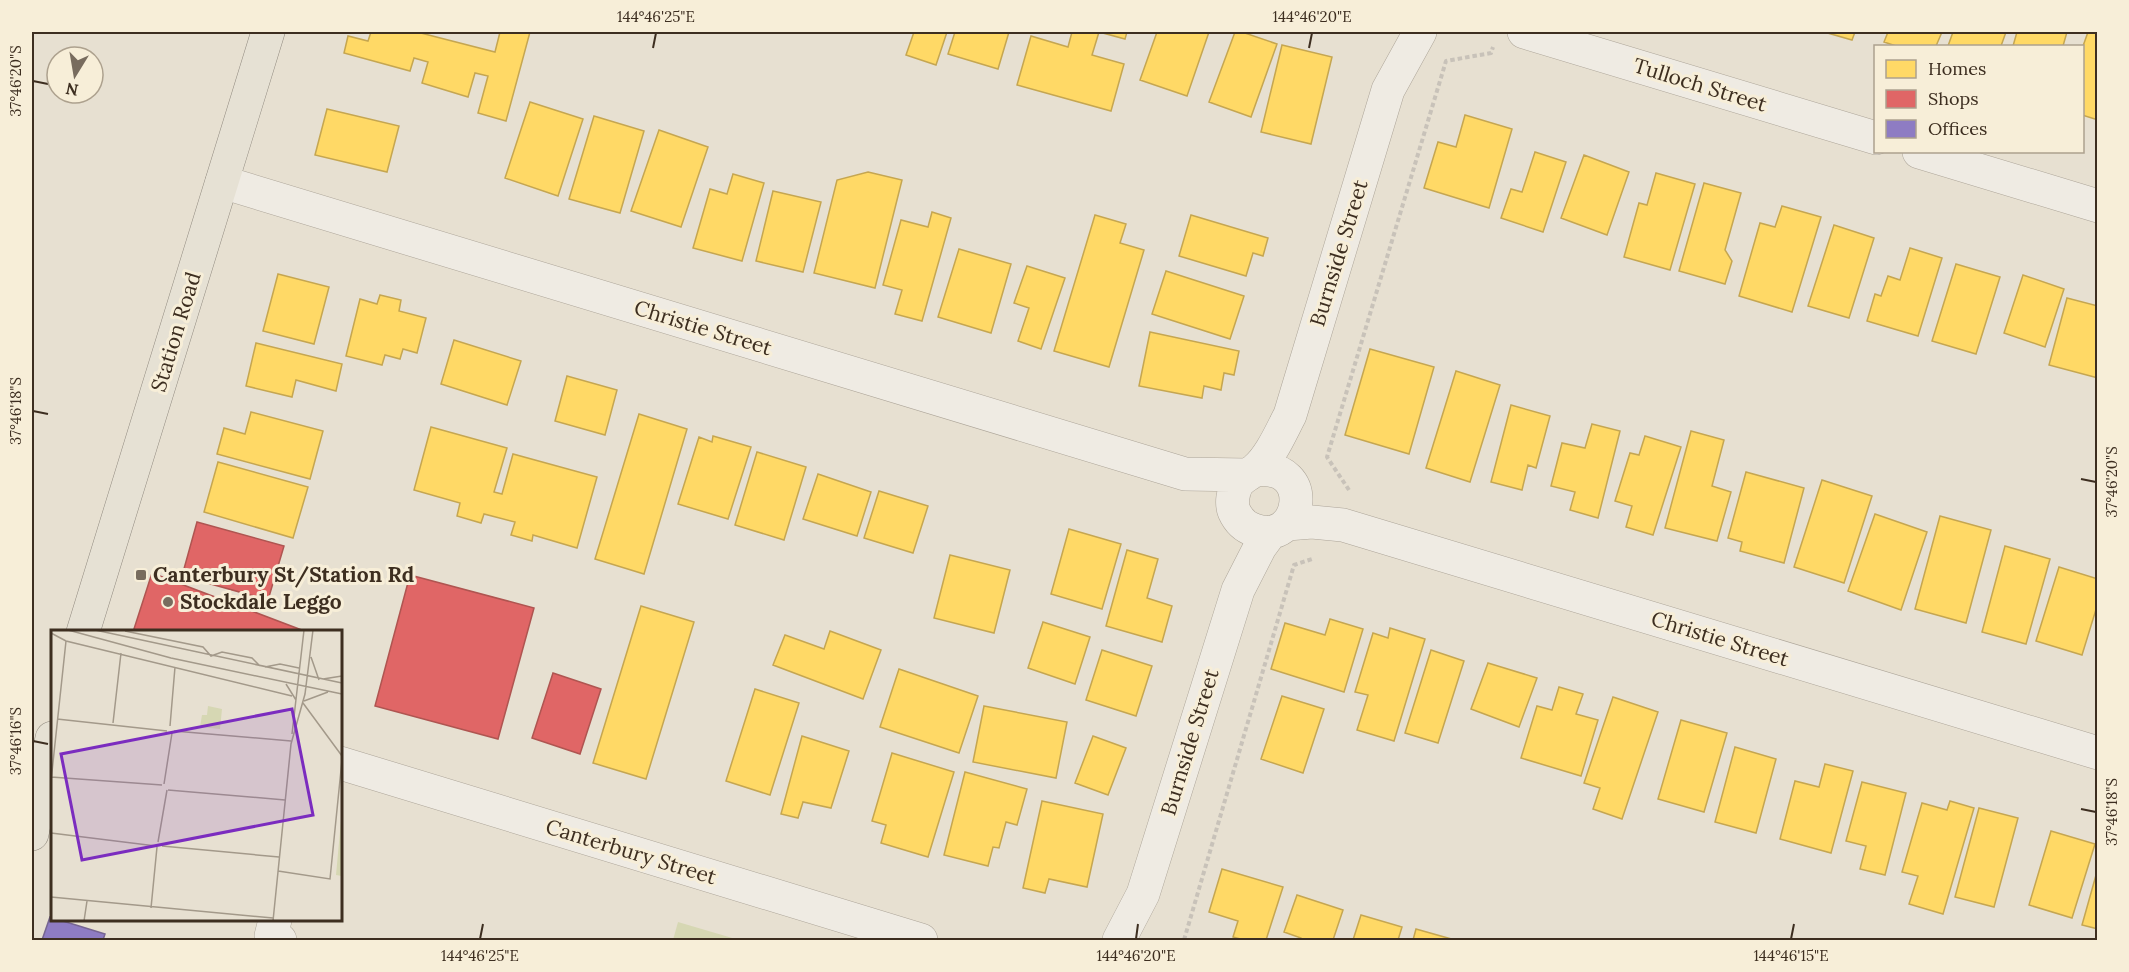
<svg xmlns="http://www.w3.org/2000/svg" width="2129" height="972" viewBox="0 0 2129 972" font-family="Lora,serif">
  <rect width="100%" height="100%" fill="#e7e0d1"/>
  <!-- green -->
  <path fill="#d6d7b3" d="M678,922l61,18h-66z"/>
  <!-- homes -->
  <path fill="#ffd966" stroke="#c5a651" stroke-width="1.5" d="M371,32h46l78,20 5,-20h30l-24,89 -28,-8 10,-37 -13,-3 -7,24 -46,-14 6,-21 -14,-4 -4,13 -66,-18 4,-17 20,5z
    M914,32h33l-11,33 -30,-10z
    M955,32h54l-11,37 -50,-15z
    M1072,32h55l-2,7 -26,-7 -7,23 32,9 -13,47 -94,-26 14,-49 37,11z
    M1157,32h52l-22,64 -47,-16z
    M1235,32h7l35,12 -26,73 -42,-15z
    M1824,32h31l-3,8z
    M1888,32h54l-6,14h-40l-12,-4z
    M1953,32h53l-5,14h-53z
    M2017,32h50l-4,14h-50z
    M2088,32h10v88l-16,-5v-66z
    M1282,45l50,12 -21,87 -50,-12z
    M530,102l53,17 -25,77 -53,-18z
    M327,109l72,17 -12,46 -72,-17z
    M1465,115l47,14 -23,79 -65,-20 14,-46 18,5z
    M594,116l50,15 -24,82 -51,-14z
    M659,130l49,17 -27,80 -50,-16z
    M1535,152l31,10 -23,70 -42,-14 10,-29 11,3z
    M1584,155l45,17 -22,63 -46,-17z
    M868,172l34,8 -27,108 -61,-15 23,-93z
    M1656,173l39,11 -25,86 -46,-13 15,-54 8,2z
    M733,174l31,9 -22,78 -49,-13 17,-59 17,5z
    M1704,183l37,10 -16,57 7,11 -7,23 -46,-13z
    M773,191l48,11 -18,70 -47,-11z
    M1782,206l39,11 -29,95 -53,-16 21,-73 15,4z
    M932,212l19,6 -29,103 -27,-7 7,-24 -19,-5 18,-65 27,7z
    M1095,215l31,9 -6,19 24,7 -35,117 -55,-16z
    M1191,215l77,23 -5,18 -10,-3 -7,23 -67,-20z
    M1834,225l40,13 -25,80 -41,-12z
    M1910,248l32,10 -24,78 -51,-15 8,-27 6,2 7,-20 12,4z
    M959,249l52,15 -20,69 -53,-16z
    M1956,264l44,13 -24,77 -44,-13z
    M1027,266l38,12 -24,71 -23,-8 11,-33 -15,-5z
    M1166,271l78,25 -14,43 -78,-25z
    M278,274l51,13 -15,57 -51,-13z
    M2023,275l41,14 -19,58 -41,-14z
    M380,295l21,5 -2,11 27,7 -9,35 -14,-4 -3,10 -15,-4 -3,10 -36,-9 14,-57 17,5z
    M2067,298l31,8v72l-49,-13z
    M1150,332l89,19 -5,24 -10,-2 -3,17 -17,-4 -2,12 -63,-12z
    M454,340l67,21 -14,44 -66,-21z
    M256,343l86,21 -6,27 -40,-11 -4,17 -46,-11z
    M1370,349l64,18 -25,87 -64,-19z
    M1456,371l44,14 -30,97 -44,-14z
    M567,376l50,14 -12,45 -50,-14z
    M1511,405l39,11 -14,52 -8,-3 -6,25 -31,-8z
    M251,412l72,19 -13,48 -93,-25 7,-26 21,6z
    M639,414l48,15 -43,145 -49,-15z
    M1592,424l28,7 -22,87 -28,-8 5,-18 -24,-6 11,-43 23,5z
    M431,427l76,21 -13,44 8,2 11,-40 84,23 -20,71 -44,-13 -1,6 -21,-6 4,-13 -31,-8 -3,9 -24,-7 3,-13 -46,-13z
    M1691,431l33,9 -12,46 19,6 -14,49 -52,-13z
    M713,436l38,11 -23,72 -50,-15 21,-67 13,5z
    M1645,436l36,11 -28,88 -27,-8 6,-21 -17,-5 15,-48 9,2z
    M757,452l49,15 -22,73 -49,-15z
    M218,462l90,25 -15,51 -89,-26z
    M1746,472l58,16 -20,75 -44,-12 2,-9 -14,-4z
    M818,474l53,18 -14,44 -54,-17z
    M1822,480l50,16 -28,87 -50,-16z
    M879,491l49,15 -15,47 -49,-15z
    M1875,514l52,18 -26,78 -53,-19z
    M1940,516l51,14 -25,93 -51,-14z
    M1069,529l52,15 -19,65 -51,-15z
    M2005,546l45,13 -24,85 -44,-12z
    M1127,550l31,9 -11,39 25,8 -10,36 -56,-16z
    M950,555l60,15 -16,63 -60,-15z
    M2059,567l39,12v24l-16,52 -46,-14z
    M641,606l53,16 -48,157 -53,-16z
    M1330,619l33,10 -19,63 -73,-23 14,-46 40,12z
    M1043,622l47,15 -15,47 -47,-16z
    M1390,628l35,11 -31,102 -37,-11 11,-35 -13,-3 18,-59 15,5z
    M830,631l51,19 -18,49 -90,-34 12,-30 39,14z
    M1102,650l50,16 -16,50 -50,-16z
    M1431,650l33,11 -26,82 -33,-10z
    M1488,663l49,15 -18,49 -48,-18z
    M899,669l79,27 -19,57 -79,-26z
    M1559,687l24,7 -7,20 22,6 -17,56 -60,-18 16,-52 15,4z
    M755,689l44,14 -29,92 -44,-14z
    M1282,696l42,13 -21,64 -42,-14z
    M1613,697l45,15 -36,107 -29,-10 7,-21 -16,-5z
    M984,706l83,16 -11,56 -83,-16z
    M1681,720l46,13 -23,79 -46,-13z
    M802,736l47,15 -18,57 -28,-6 -5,16 -17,-4z
    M1093,736l33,12 -18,47 -33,-12z
    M1735,747l41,12 -20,74 -41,-11z
    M892,753l62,19 -26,85 -47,-14 5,-18 -14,-4z
    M1825,764l28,7 -22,82 -51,-14 15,-58 24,6z
    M965,772l62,17 -10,36 -11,-3 -7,26 -6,-1 -5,19 -44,-11z
    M1862,782l44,11 -21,82 -25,-6 6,-23 -20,-5z
    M1042,801l61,13 -16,73 -38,-8 -4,14 -22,-5z
    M1950,801l24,7 -31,106 -34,-10 9,-28 -16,-4 20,-69 25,7z
    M1979,808l39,10 -24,89 -39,-10z
    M2051,831l44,13 -23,74 -43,-13z
    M2098,868v61l-16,-4z
    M1222,869l61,18 -17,53h-22l-11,-3 5,-16 -29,-9z
    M1297,895l46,15 -10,30h-32v-2l-17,-6z
    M1361,915l41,12 -4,13h-45z
    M1416,929l39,11h-42z"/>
  <!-- shops -->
  <path fill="#e06666" stroke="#af5551" stroke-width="1.5" d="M197,522l87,24 -16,54 -86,-24z
    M152,573l155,59h-174z
    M410,575l124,33 -36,131 -123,-33z
    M553,673l48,16 -21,65 -48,-16z"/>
  <!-- offices -->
  <path fill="#8e7cc3" stroke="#766592" stroke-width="1.5" d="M50,917l55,17 -2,6h-61z"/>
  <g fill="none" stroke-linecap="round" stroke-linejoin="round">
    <defs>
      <path id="minor" d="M1524,32l352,106
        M1919,152l179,54
        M222,182l963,292 61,1
        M1255,470c62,-8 47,78 -1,60 -9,-3 -16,-10 -20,-19 -3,-8 -1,-19 3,-27 5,-7 11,-9 18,-14 15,-12 26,-38 35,-55l98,-325 32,-58
        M1287,524l25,-2 31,3 755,228
        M340,763l581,177
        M275,920l-4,16 9,4
        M1119,940l24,-46 95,-304 22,-43 11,-15"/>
      <path id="major" d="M83,632l185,-600
        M32,834l20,-96"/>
    </defs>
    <!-- minor casing -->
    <use href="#minor" stroke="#ada599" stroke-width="34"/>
    <!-- major casing -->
    <use href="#major" stroke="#928b80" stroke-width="34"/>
    <!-- path -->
    <path stroke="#c8c2b9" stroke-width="4" stroke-dasharray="4.5 3" stroke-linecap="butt" d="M1349,490l-22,-33 119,-396 45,-8 2,-6
      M1184,940l110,-375 18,-6"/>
    <!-- minor -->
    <use href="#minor" stroke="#efebe3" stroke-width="33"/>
    <!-- major -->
    <use href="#major" stroke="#e6e1d4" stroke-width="33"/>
  </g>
  <!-- ticks -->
  <path fill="none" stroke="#3d2e20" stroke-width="2" d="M653,48l3,-15M1309,48l3,-15M33,81l15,3M33,411l15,3M2081,479l15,3M33,741l15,3M2081,809l15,3M480,939l3,-15M1136,939l2,-15M1791,939l3,-15"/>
  <!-- markers -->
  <g fill="#786c5e" stroke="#f7eed8" stroke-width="2">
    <rect x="135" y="569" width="12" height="12" rx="3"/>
    <circle cx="168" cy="602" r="6"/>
  </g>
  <g text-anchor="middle" stroke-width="6" stroke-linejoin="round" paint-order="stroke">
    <!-- street labels -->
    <g font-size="21" fill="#3d2e20" stroke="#f7eed8">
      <text transform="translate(1700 85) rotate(17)" y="7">Tulloch Street</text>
      <text transform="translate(1339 253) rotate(-73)" y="7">Burnside Street</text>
      <text transform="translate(703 328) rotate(17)" y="7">Christie Street</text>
      <text transform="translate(176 332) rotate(-73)" y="7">Station Road</text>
      <text transform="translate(1720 639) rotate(17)" y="7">Christie Street</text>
      <text transform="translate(1190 742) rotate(-73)" y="7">Burnside Street</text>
      <text transform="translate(631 852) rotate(17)" y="7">Canterbury Street</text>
    </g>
    <!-- poi labels -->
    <g font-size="21" font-weight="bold" fill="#3d2e20" stroke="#f7eed8" text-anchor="start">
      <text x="153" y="582">Canterbury St/Station Rd</text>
      <text x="180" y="609">Stockdale Leggo</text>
    </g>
  </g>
  <!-- overview -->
  <g transform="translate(51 630)">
    <rect width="291" height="291" fill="#e7e0d1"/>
    <path d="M157,76l14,3 -2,20 -20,-2 2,-12h5zM291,180v66l-6,-1z" fill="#d6d7b3"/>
    <path fill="none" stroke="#a3998a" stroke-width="1.5" d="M17,0l103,28 171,36M44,0l247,53M74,1l78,16 8,9 11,-4 30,6 8,8M0,3l15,8 226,55M260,27l8,23M214,37l15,-3 19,4M272,49l19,-3M235,54l10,16M253,71l24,-9M252,73l39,53M6,89l110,12M62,93l8,-70M119,96l5,-59M123,101l117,10M241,104l12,-104M0,147l111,8M0,151l15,-140M113,154l8,-51M117,160l117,10M0,203l105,13M107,212l9,-52M111,216l117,11M227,241l52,8 12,-119M0,267l222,21M100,278l6,-61M33,291l3,-20M222,291l18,-177 14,-50 8,-64"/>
    <path fill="#7b2cbf" fill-opacity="0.15" stroke="#7b2cbf" stroke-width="3" d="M241,79l21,106 -231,45 -21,-106z"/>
    <rect width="291" height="291" fill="none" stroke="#3d2e20" stroke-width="3"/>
  </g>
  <!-- border -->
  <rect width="2129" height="972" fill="none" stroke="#f7eed8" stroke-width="66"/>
  <!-- legend -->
  <rect x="1874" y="45" width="210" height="108" fill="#f7eed8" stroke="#ada18e" stroke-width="1.5"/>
  <rect x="1886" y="60" width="30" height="18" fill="#ffd966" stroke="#ada18e" stroke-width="1.5"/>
  <text x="1928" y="75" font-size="18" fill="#3d2e20">Homes</text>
  <rect x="1886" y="90" width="30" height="18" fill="#e06666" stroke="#ada18e" stroke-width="1.5"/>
  <text x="1928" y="105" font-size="18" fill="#3d2e20">Shops</text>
  <rect x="1886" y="120" width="30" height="18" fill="#8e7cc3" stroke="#ada18e" stroke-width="1.5"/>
  <text x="1928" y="135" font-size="18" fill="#3d2e20">Offices</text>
  <!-- north arrow -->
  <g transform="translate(75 75) rotate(191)"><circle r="28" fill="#f7eed8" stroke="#ada18e" stroke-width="1.5"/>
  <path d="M0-4.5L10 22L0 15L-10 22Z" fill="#786c5e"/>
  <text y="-9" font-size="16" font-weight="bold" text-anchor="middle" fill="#3d2e20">N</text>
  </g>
  <rect x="33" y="33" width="2063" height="906" fill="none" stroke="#3d2e20" stroke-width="2"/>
  <g font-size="15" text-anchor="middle" fill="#3d2e20">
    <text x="656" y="22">144°46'25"E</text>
    <text x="1312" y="22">144°46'20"E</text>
    <text transform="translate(16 81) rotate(-90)" y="5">37°46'20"S</text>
    <text transform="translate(16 411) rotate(-90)" y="5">37°46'18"S</text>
    <text transform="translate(2112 482) rotate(-90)" y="5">37°46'20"S</text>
    <text transform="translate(16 741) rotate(-90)" y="5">37°46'16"S</text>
    <text transform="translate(2112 812) rotate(-90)" y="5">37°46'18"S</text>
    <text x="480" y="961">144°46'25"E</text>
    <text x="1136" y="961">144°46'20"E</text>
    <text x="1791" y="961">144°46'15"E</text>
  </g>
</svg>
